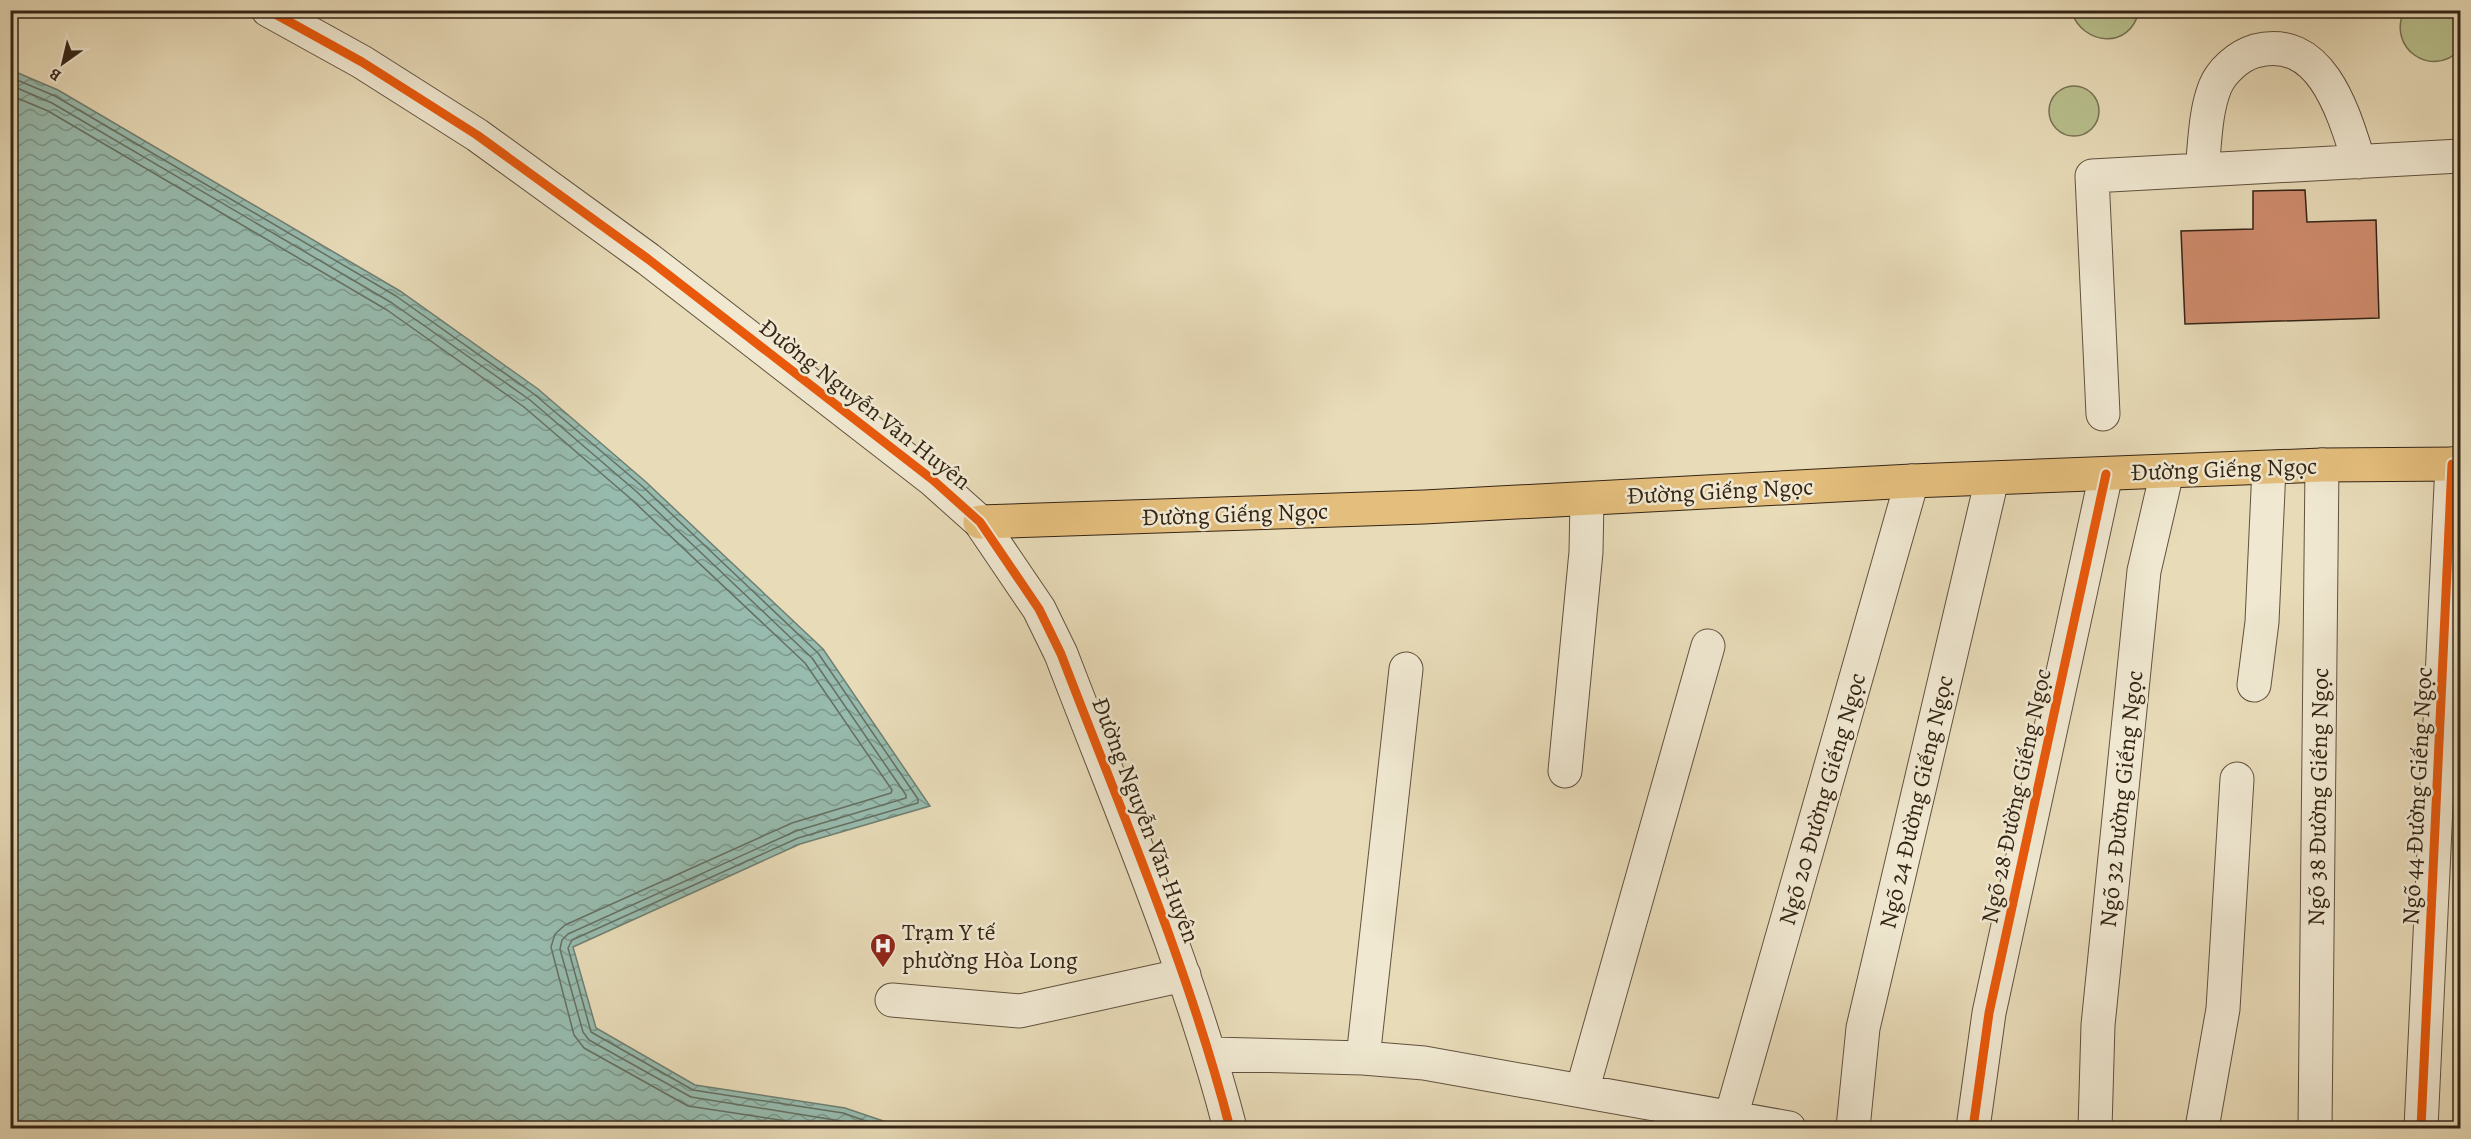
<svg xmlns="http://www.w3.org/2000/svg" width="2471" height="1139" viewBox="0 0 2471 1139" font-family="Alegreya,serif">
  <defs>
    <pattern id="water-waves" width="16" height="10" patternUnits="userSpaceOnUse" patternTransform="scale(1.5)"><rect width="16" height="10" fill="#97bbae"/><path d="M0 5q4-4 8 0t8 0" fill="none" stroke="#7c988d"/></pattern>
  </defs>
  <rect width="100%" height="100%" fill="#e8dbb8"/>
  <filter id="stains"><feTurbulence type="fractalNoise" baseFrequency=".00333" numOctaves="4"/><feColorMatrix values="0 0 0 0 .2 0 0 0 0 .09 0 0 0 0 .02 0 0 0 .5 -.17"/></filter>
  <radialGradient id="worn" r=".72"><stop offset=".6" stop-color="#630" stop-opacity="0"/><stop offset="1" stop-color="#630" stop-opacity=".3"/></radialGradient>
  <!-- green -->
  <path fill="#b8c08d" stroke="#767252" stroke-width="1.5" d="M2071,11v-1l68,1c-9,39 -56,35 -68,0z
    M2404,11h56v39c-29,29 -73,-2 -56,-39z
    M2049 111a25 25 0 1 1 50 0a25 25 0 1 1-50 0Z"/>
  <!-- water -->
  <path fill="url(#water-waves)" stroke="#707f71" stroke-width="1.5" d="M11,70l47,20 342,201 138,98 108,93 177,167 107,157 -130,38 -227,103 23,81 99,57 150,23 59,20h-893z"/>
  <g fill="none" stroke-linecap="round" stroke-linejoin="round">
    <!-- shore -->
    <path stroke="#667062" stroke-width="1.5" d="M10,77l45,19 341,200 138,98 108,92 176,167 100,146v4l-120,35 -226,102 -4,8 23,84 102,58 150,23 43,15
      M10,85l42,18 340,200 138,97 107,92 175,166 94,137v3l-110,33 -228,103 -6,6 -2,9 23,83 6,8 102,57 150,24 23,7
      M10,95l38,16 339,199 137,97 107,92 174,164 87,127 -1,3 -99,30 -227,102 -10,9 -4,13 23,88 10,13 104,58 144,22"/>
  </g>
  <!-- building -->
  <path fill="#ce8b6c" stroke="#352516" stroke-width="1.5" d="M2305,190l2,32 69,-2 3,98 -194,6 -4,-93 72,-2v-38z"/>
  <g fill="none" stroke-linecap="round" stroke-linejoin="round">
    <defs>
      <path id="minor" d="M268,10l94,52 115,73 171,124 285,221 47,42 59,87 22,45c60,157 127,312 169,474
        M2202,170c3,-27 3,-58 13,-83 6,-15 23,-31 40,-36 67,-18 89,63 104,111
        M2103,414l-11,-238 368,-20
        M2254,685l8,-63 7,-154
        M1565,771l21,-219 1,-53
        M892,1000l128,11 164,-36
        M1211,1054l152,4 61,5 365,65
        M1363,1058l43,-389
        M1582,1091l126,-445
        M1731,1117l181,-636
        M1853,1128l10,-100 129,-549
        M1973,1128l16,-115 117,-539
        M2095,1128l3,-103 46,-454 23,-99
        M2202,1128l21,-119 14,-230
        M2315,1128l7,-663
        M2421,1128l31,-664"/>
      <path id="major" d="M980,522l444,-15 488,-26 410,-16 138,-1"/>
    </defs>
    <!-- minor casing -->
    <use href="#minor" stroke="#62523e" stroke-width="35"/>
    <!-- major casing -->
    <use href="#major" stroke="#352516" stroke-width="35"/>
    <!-- minor -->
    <use href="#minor" stroke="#f0e8d1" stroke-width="33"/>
    <!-- major -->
    <use href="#major" stroke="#e4be7c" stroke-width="33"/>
    <defs>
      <path id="cycleway" d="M268,10l94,52 115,73 171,124 285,221 47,42 59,87 22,45c60,157 127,312 169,474
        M1973,1128l16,-115 117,-539
        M2421,1128l31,-664"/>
    </defs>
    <!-- cycleway casing -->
    <use href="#cycleway" stroke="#f0e8d1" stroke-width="13"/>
    <!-- cycleway -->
    <use href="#cycleway" stroke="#e8590c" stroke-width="9"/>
  </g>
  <!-- icons -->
  <defs>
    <symbol id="hospital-pin" viewBox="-11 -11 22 30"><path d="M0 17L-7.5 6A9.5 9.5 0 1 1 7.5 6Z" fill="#8f2418" stroke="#f0e8d1"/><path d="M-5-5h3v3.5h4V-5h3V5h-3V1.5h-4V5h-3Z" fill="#fff"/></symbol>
  </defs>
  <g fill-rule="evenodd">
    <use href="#hospital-pin" x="868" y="931" width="30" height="40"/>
  </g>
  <g text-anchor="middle" stroke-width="5" stroke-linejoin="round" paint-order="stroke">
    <!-- street labels -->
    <g font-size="24" fill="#352516" stroke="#f0e8d1">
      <text transform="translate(865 404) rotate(38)" y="8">Đường Nguyễn Văn Huyên</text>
      <text transform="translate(2224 469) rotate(-2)" y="8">Đường Giếng Ngọc</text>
      <text transform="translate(1720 491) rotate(-3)" y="8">Đường Giếng Ngọc</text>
      <text transform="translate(1235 514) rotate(-2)" y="8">Đường Giếng Ngọc</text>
      <text transform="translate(2016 796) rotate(-78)" y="8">Ngõ 28 Đường Giếng Ngọc</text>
      <text transform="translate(2417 796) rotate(-87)" y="8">Ngõ 44 Đường Giếng Ngọc</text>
      <text transform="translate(2318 797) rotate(-89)" y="8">Ngõ 38 Đường Giếng Ngọc</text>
      <text transform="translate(1822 799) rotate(-74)" y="8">Ngõ 20 Đường Giếng Ngọc</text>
      <text transform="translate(2121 799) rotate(-84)" y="8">Ngõ 32 Đường Giếng Ngọc</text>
      <text transform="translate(1916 802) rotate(-77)" y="8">Ngõ 24 Đường Giếng Ngọc</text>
      <text transform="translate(1146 820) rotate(69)" y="8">Đường Nguyễn Văn Huyên</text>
    </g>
    <!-- poi labels -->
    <g font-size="24" fill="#352516" stroke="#f0e8d1" text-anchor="start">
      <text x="902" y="940">Trạm Y tế<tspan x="902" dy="28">phường Hòa Long</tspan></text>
    </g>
  </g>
  <!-- margin -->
  <rect width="2471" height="1139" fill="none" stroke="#e8dbb8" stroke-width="36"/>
  <rect x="12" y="12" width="2447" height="1115" fill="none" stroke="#352516" stroke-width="3"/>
  <rect x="18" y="18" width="2435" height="1103" fill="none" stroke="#352516" stroke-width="1.5"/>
  <!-- north arrow -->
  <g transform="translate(63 63) rotate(214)" stroke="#f0e8d1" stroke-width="4.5" paint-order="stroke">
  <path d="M0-4.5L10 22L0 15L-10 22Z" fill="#352516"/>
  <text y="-9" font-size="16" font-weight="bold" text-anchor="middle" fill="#352516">B</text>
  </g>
  <rect width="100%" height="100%" filter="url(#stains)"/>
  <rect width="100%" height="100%" fill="url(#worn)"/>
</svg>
